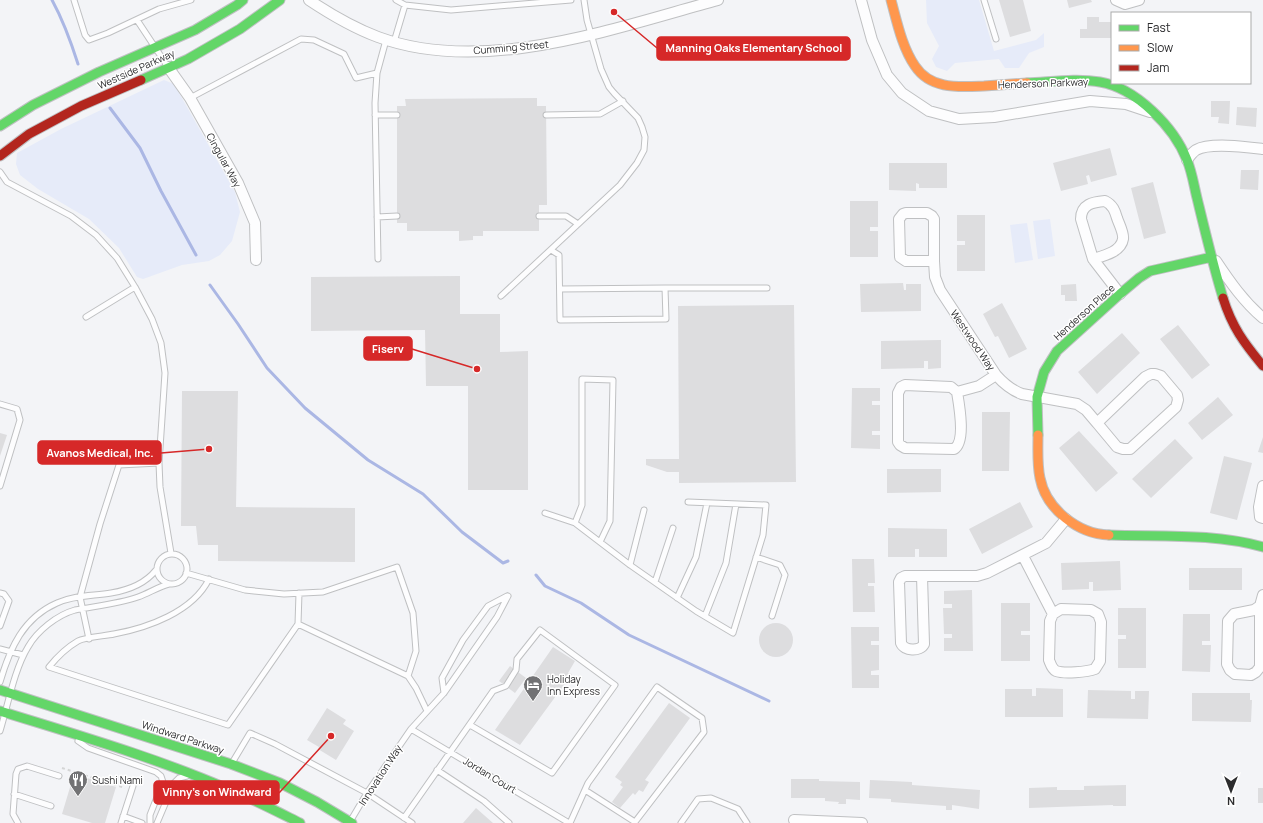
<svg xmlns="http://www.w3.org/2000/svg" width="1263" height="823" viewBox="0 0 1263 823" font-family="Manrope,sans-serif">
  <rect width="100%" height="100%" fill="#f3f4f7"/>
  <!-- green -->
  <path fill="#e6ebf9" d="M926,0h53l15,51 42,-11 8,-7v14l-15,6 -10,15h-14l-6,-9 -44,4 -8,8 -11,-4 -4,-8 7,-13 -12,-23z
    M164,80l10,4 61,108 5,20 -8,29 -12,14 -11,6 -27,4 -39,14 -6,-2 -18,-29 -30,-29 -51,-30 -18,-14 -4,-11 1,-11 44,-24z
    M1050,219l5,37 -17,3 -5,-38z
    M1027,223l6,37 -18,3 -5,-38z"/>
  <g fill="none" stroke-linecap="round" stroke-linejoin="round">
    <!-- stream -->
    <path stroke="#abb7e4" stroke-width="3" d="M52,0c11,20 19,42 26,64
      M110,108l30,40 21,43 35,64
      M210,285l28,39 29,44 38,40 63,52 55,34 39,38 41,31 5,-2
      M536,575l9,11 36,17 48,32 140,66"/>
  </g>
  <!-- building -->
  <path fill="#dddddf" d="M999,0h24l8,31 -21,6z
    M1067,0h24l1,2 -23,6z
    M1087,17h12v5h13v16h-32v-9h7z
    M537,98v8h9l1,99h-8v26h-56v5h-10v4l-14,1v-10h-52v-8h-10v-117h9l-1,-7z
    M1211,101h19l-1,23 -11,-1 1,-6h-8z
    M1237,107l20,1 -1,19 -20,-2z
    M1110,148l7,27 -26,7 -2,-7 -3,1 2,8 -27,7 -8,-28z
    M889,163h58v25h-28v-4l-3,-1v8l-27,-1z
    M1241,170h18l-1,20 -18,-1z
    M1153,182l13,51 -22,6 -13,-51z
    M850,201h28v26h-8v4h8v26h-28z
    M957,215h28v56h-28v-26h8v-4h-8z
    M460,276v38h40v38l28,-1v139h-60v-104h-42l-1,-56 -114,1v-54z
    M903,283l1,7h2v-6h15v27l-60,1 -1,-28z
    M1076,284l1,17h-12v-6h-4v-10z
    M1002,303l25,46 -18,9 -11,-22 -3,1 -12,-23z
    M794,305l2,177 -117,1v-11h-12l-21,-7v-6h33l-1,-153z
    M1178,325l32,40 -18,14 -32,-40z
    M1122,333l18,20 -43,41 -19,-22z
    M941,340v28l-13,1v-8h-4v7l-43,1v-28z
    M852,388h28v13h-8v4h8v26h-8v4h8v14l-29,-1z
    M182,391h56l-2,116 119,1v54l-137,-1v-16h-20l-2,-19h-15z
    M1218,397l15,18 -31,25 -14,-17z
    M982,412h28l-1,59h-27z
    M1079,431l39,42 -22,19 -37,-44z
    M0,433l7,2 -7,21z
    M1263,437v16l-5,-1z
    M1175,439l18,19 -42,40 -19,-19z
    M1224,456l28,7 -15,57 -27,-7z
    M887,469h54v23l-54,1z
    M1020,502l13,25 -51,27 -13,-25z
    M888,528l59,1v28h-28v-8h-4v8h-27z
    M852,559h22l1,24h-7v3h6l1,26h-22z
    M1120,561l1,29 -28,1v-9h-4v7l-27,1 -1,-27z
    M1189,568h53v22h-53z
    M972,590l1,61h-29v-13h8v-4h-8l-1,-26h9v-4h-8v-13z
    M1001,603h29v28h-9v4h9v26h-29z
    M1118,608h28v60h-28v-29h8v-4h-8z
    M1183,614h27v27h-8v4h9l-1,27 -28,-1z
    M759 640a17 17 0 1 1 34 0a17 17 0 1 1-34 0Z
    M851,627h28v14h-8v4h8v25l-8,1v4h8v13h-27z
    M553,647l22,14 -7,12 4,1 -52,71 -25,-15z
    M510,666l16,12 -11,15 -16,-12z
    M1036,688l27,1v28h-58v-28h27v7h4z
    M1088,690l43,1v8h4v-8h14l-1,28 -61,-1z
    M1192,693h58v7h2l-1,22 -59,-1z
    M669,703l21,15 -45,62 4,2 -6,10 -4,-2 -4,5 -2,-2 -13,15 -8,-6 11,-15 -3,-2 2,-3 -7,-5z
    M327,708l19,12 -3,4 11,7 -18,29 -18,-11 1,-2 -12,-7z
    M74,774l42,13 -11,36h-13l-30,-9z
    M791,779h28v2l41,1v18l-14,-1v5h-8l1,-2 -14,-1v-3h-34z
    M870,780l42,2v3l68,5 -1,19 -27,-4v5h-6v-4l-55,-4v-3l-22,-1z
    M1126,785v21h-13v-1l-84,3v-20l28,-1v3h27v-4z
    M1258,788h5v15h-5z
    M476,808l17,15h-30z"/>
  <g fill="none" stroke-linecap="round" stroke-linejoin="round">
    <defs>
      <path id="lane" d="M74,0l11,35 4,5 19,-7 51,-24 32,-9
        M396,0l9,5 46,5 120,-10
        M984,0l12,39
        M137,20l31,47
        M394,42l11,-37
        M190,98l111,-59 13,1 30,14 12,24 21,-5
        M375,115h22
        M546,115l54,-1 23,-13
        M0,172l7,10 64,34 25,19 21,23 18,29 17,32 9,24 4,30 -6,90 1,24 11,66
        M539,216h27l12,8
        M377,217l20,-1
        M551,250l8,5 1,65 106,-1 -1,-31 -105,1
        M378,259l-3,-156 2,-30 9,-33
        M665,288h102
        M501,296l119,-111 17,-22 7,-13 1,-13 -3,-10 -4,-9 -24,-25 -5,-6 -8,-18 -14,-49 -3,-20
        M86,317l49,-30
        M0,404l17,5 3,11 -20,66
        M545,513l30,10 55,42 66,46 37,22 30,-98 3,-30 -78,-3
        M575,523l7,-18v-126l31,1 -3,141 -10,21
        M157 569a15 15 0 1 1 30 0a15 15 0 1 1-30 0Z
        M756,557l24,8 5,10 -13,41
        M630,565l14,-55
        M186,573l59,17 39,4 39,-2 74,-25 16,46 3,38 -8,25 -110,-52
        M209,579c-16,33 -62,49 -95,55 -9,2 -29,3 -36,7 -12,7 -21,16 -29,26l179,58 70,-101 1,-31
        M655,582l18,-54
        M0,593l4,1 5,7 -9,25
        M677,598l19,-41 11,-54
        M705,616l21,-53 10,-59
        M89,639l-9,-42 20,-73 19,-59 40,-2
        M0,649l23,6
        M408,676l8,12 11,23
        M0,682c10,-34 23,-64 57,-79 17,-8 37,-7 54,-10 18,-3 34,-9 45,-23
        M444,693l-2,-15 21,-38 25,-34 19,-10
        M411,729l158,94
        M0,731c8,-26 14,-61 28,-84 9,-16 29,-32 47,-37 21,-4 43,-6 63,-13 11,-4 20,-10 31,-13
        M78,741l10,7 68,24 5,4 2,6 -13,33v8
        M232,763l18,-30 25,11 92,49 45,30
        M437,770l47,31 25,22
        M14,794l37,12
        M123,816l19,7
        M404,818l89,-127 13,-5 10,-16 1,-11 23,-29 75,55 -63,88 -82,-48
        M351,820l16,-27 44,-64 33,-36 53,-76 11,-21
        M18,823l-5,-9 3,-40 2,-5 9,-3 32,10
        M121,823l12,-37
        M157,823l17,-40 5,-5 8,-2
        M570,823l18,-40 69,-96 45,31 2,14 -69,90 -50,-32
        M681,823l17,-24 13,-1 27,11 9,14"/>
      <path id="street" d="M309,0c21,14 45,28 69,37 106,39 236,-9 340,-37
        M861,0l11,40 15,35 15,18 27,18 30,8 35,-2 96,-16 36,3 24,8
        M1116,0l9,4 14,-4
        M168,67l22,31 48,85 17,40 1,37
        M1187,160c2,-3 6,-8 9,-10 14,-8 51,-3 67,-1
        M1105,201c8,4 10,10 12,17 2,6 7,15 6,21 -2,13 -20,17 -30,20l-12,-40c0,-15 12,-17 24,-18z
        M906,213h21l5,3 2,3v42h-28l-6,-4 -1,-38 4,-5z
        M1093,259l27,35
        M934,261l1,16 5,13 56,85c8,9 15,15 26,19l55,10 9,6 11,13
        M1216,261c14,21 28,41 47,57
        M1151,374h4l6,2 16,19 1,5 -2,7 -46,42h-7l-6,-2 -20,-24 48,-46z
        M905,385l46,2 6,5c2,12 9,50 -3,57l-49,-1 -5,-3 -2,-3v-49l3,-6z
        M957,392l22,-6 17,-11
        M1263,486l-4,21 1,10 3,1
        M1023,556l30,58
        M905,576h17l2,68c-4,8 -20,7 -23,-1l-2,-61 2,-4z
        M922,576h55l10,-3 59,-30 20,-24
        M1260,606v61l-4,5 -5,3 -16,-1 -5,-4 -3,-6 1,-43 6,-7 20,-4z
        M1260,606l3,-11
        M1061,609l30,1 7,4 3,8 -1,39 -5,8c-8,3 -31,5 -39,2 -4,-2 -5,-6 -7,-11l1,-39 3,-7z
        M794,820l68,3"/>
      <path id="fast" d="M141,80l47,-21 52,-30 40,-29
        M1027,83c24,-1 49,-5 73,-1 36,6 74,45 87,78 5,12 7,26 10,38 8,33 16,67 26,100
        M0,126l33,-21 66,-33 96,-42 42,-25 6,-5
        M1038,435l-1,-38 7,-25 13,-21 63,-57 19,-16 11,-7 62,-14
        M1109,535c51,2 104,-2 154,12
        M0,690l231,74 49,19 37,19 35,21
        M0,711c77,24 154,46 228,78 25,10 48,22 72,34"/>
      <path id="slow" d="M891,0c6,22 11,47 24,66 16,24 44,21 69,20 15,-1 29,-2 43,-3
        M1038,435c0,14 -1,29 2,43 6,31 38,56 69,57"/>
      <path id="jam" d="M0,156l29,-22 52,-28 60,-26
        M1223,298c9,29 21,45 40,68"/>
    </defs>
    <!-- lane casing -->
    <use href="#lane" stroke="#bfc0c2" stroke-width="7"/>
    <!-- street casing -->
    <use href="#street" stroke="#bfc0c2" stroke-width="12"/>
    <!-- fast casing -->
    <use href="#fast" stroke="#bfc0c2" stroke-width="11"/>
    <!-- slow casing -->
    <use href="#slow" stroke="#bfc0c2" stroke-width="11"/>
    <!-- jam casing -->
    <use href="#jam" stroke="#bfc0c2" stroke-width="11"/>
    <!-- path -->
    <path stroke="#d4d5d5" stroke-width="2" stroke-dasharray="3 3" stroke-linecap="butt" d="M62,768l63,20"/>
    <!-- lane -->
    <use href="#lane" stroke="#fdfdfe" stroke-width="5"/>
    <!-- street -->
    <use href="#street" stroke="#fdfdfe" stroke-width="10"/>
    <!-- fast -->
    <use href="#fast" stroke="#63d668" stroke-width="9"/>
    <!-- slow -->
    <use href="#slow" stroke="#ff974d" stroke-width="9"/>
    <!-- jam -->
    <use href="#jam" stroke="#b3261e" stroke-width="9"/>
  </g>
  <!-- icons -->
  <defs>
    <symbol id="hotel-pin" viewBox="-11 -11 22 30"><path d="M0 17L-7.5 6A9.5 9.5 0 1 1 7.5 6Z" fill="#727274" stroke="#fff"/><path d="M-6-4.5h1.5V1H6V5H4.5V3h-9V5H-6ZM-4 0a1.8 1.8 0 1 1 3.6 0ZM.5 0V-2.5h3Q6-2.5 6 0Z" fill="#fff"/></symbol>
    <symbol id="restaurant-pin" viewBox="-11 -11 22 30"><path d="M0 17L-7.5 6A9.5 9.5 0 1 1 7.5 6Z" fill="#727274" stroke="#fff"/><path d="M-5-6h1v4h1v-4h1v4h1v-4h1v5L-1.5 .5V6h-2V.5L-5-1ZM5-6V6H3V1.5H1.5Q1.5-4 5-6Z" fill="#fff"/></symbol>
  </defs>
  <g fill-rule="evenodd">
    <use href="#hotel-pin" x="522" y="674" width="22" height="30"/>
    <use href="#restaurant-pin" x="67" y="769" width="22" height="30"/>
  </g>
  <g text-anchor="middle" stroke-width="3" stroke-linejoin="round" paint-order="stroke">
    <!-- street labels -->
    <g font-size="10" fill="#2c2c2e" stroke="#fff">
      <text transform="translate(511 47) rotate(-5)" y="4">Cumming Street</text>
      <text transform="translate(136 69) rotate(-24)" y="4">Westside Parkway</text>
      <text transform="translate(1043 83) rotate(-2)" y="4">Henderson Parkway</text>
      <text transform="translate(224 160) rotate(61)" y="4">Cingular Way</text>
      <text transform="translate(1084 312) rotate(-42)" y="4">Henderson Place</text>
      <text transform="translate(973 340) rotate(56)" y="4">Westwood Way</text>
      <text transform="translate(183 737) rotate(18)" y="4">Windward Parkway</text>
      <text transform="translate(380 775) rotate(-57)" y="4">Innovation Way</text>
      <text transform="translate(490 775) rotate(31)" y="4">Jordan Court</text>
    </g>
    <!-- poi labels -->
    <g font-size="10" fill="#2c2c2e" stroke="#fff" text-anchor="start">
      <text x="547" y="683">Holiday<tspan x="547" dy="12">Inn Express</tspan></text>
      <text x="92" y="784">Sushi Nami</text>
    </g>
  </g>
  <!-- callouts -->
  <path fill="none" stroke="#d62828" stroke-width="1.5" d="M614 12L657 48M477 369L412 349M209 449L161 453M331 736L279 793"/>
  <g fill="#d62828" stroke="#fff" stroke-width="1.5">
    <circle cx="614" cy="12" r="4"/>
    <circle cx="477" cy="369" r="4"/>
    <circle cx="209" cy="449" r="4"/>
    <circle cx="331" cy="736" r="4"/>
  </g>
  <g fill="#d62828" stroke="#d62828" stroke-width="1.5">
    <rect x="657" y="37" width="193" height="23" rx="4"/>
    <rect x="364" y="337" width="48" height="23" rx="4"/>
    <rect x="38" y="441" width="123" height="23" rx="4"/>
    <rect x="154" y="781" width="125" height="23" rx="4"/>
  </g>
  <g font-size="11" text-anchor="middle" font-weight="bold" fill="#fff">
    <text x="754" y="52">Manning Oaks Elementary School</text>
    <text x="388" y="353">Fiserv</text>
    <text x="100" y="457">Avanos Medical, Inc.</text>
    <text x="217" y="796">Vinny's on Windward</text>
  </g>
  <!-- legend -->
  <rect x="1111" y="12" width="140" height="72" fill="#ffffff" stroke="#ababab"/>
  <rect x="1119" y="25" width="20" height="6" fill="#63d668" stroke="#ababab"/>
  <text x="1147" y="32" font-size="12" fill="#2c2c2e">Fast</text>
  <rect x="1119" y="45" width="20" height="6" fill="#ff974d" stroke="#ababab"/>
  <text x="1147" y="52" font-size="12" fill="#2c2c2e">Slow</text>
  <rect x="1119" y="65" width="20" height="6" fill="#b3261e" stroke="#ababab"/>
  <text x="1147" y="72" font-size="12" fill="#2c2c2e">Jam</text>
  <!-- north arrow -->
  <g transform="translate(1231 791) rotate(180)" stroke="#ffffff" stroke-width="3" paint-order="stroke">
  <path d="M0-3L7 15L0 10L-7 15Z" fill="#2c2c2e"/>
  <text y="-6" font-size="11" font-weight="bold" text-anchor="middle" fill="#2c2c2e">N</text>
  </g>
</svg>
